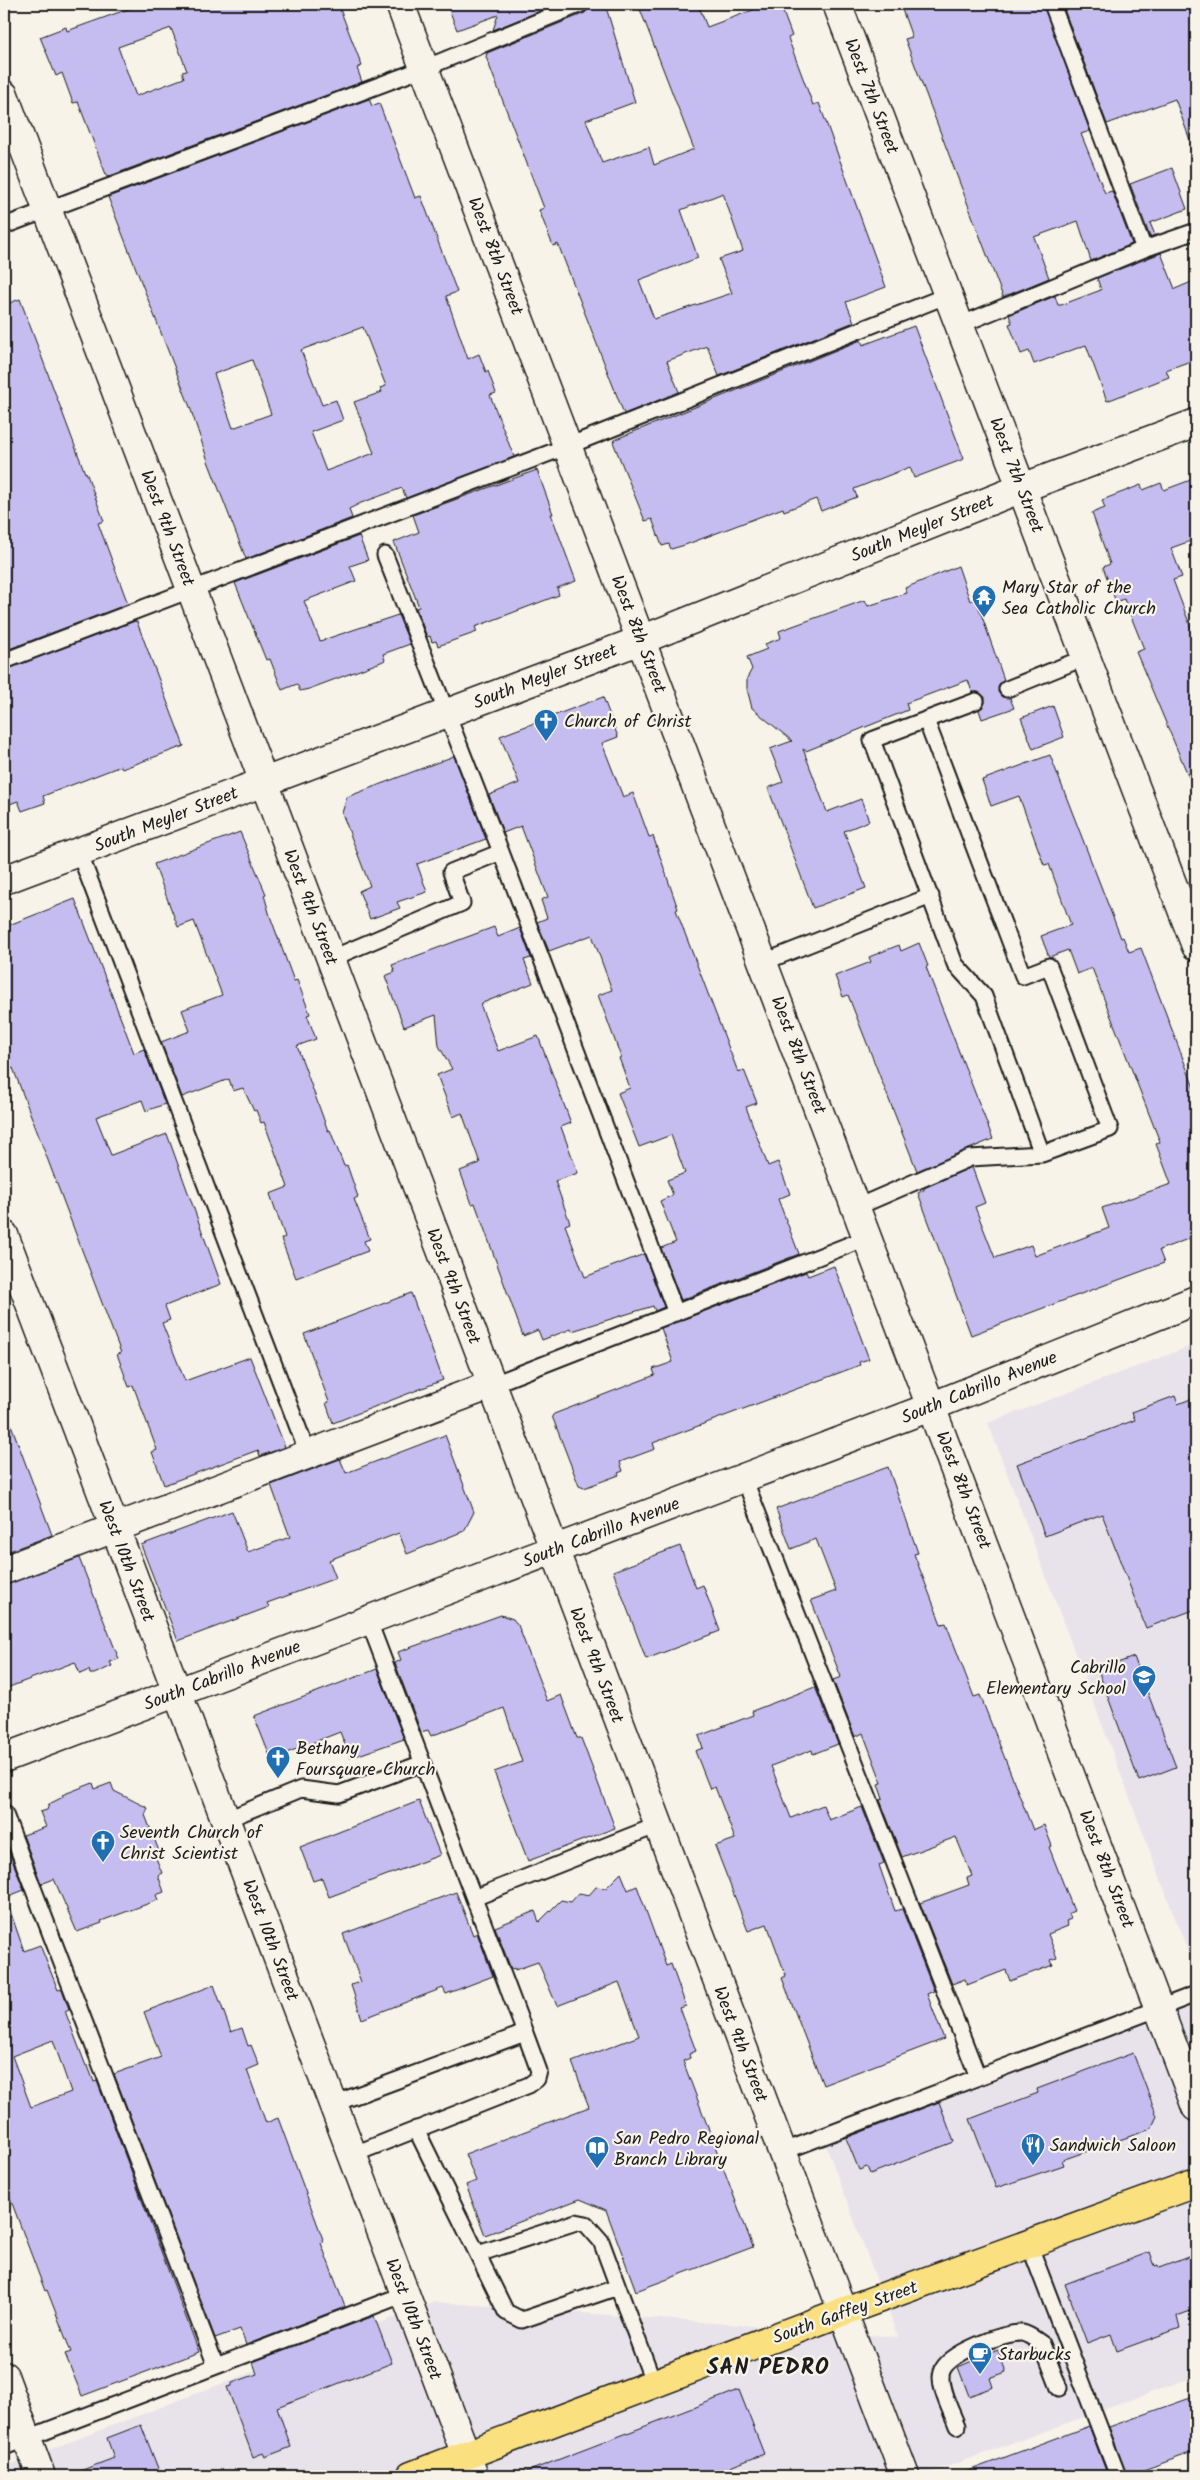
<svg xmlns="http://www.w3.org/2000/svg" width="1200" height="2480" viewBox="0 0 1200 2480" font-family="Kalam,sans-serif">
  <rect width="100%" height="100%" fill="#f7f3e8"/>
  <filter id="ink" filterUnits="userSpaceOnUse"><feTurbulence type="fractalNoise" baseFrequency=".02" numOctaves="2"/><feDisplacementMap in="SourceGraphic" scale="10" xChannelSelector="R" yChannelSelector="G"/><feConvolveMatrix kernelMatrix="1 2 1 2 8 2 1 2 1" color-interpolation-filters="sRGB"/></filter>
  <g filter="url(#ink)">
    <!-- built -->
    <path fill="#e8e3ea" d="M1196,1344v629l-208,-550z
      M1196,2001v375l-274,100h-918v-9l431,-165 463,35 -74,-197z"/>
    <!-- building -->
    <path fill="#c5bdef" stroke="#1c1c1c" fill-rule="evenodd" d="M142,4h196l24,62 -5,2 5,14 -255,95 -29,-75 -5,1 -11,-30 -6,3 -16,-39 26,-10 1,4zM171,28l16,43 -5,1 2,6 -48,18 -18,-49z
      M447,4h110l-64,26 5,-15 -41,15z
      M590,4h15l30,98 -49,18 16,43 47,-16 5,18 40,-16 -56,-145h60l9,23 62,-23h11l12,32 -4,2 25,67 6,-2 67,184 -40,15 8,20 -135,54 -12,-30 -40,15 12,31 -55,22 -66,-170 -5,2 -14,-36 5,-2 -58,-151 1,-4 98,-40zM723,193l20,58 -24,8 13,34 -78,26 -15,-39 59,-22 -17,-48z
      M900,4h143l47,127 -9,3 24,59 7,-2 20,53 -41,17 -13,-40 -44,16 15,41 -46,19 -98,-258 7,-2z
      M1062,4h134v147h-2l-19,-52 -68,25z
      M369,99l3,7 7,-3 36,95 6,-2 36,96 -11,4 22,63 11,-5 7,18 2,-1 8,22 -6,2 24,62 -108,41 -4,-10 -41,15 -12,6 3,9 -106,41 -38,-98 -18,-54 -82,-210zM363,327l23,59 -6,2 2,4 -28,10 20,51 -48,18 -15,-39 32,-12 -7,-20 -14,5 -21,-55zM252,360l19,54 -38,14 -19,-54z
      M1172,168l15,41 -37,14 5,12 -5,2 -20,-53z
      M1161,253l14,36 21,-9v79l-30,11 3,7 -62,24 -21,-56 -52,19 -5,-13 -8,3 -12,-30 3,-1 -3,-8 46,-19 3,9h3l40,-15 -4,-12z
      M20,299l65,174 1,-1 18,49 -6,2 30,81 -124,47v-346z
      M914,326l50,133 -50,19 -4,-11 -56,22 3,8 -36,14 -5,-12 -32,12 -1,-3 -98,37 -14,4 -2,-5 -7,2 -10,-27 -7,2 -32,-79 3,-3 245,-99 2,5z
      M537,470l16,44h-2l25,67 -19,7 2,7 -84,32 2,5 -39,14 -2,-5 -4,1 -2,-6 -3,1 -11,-29 3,-1 -25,-65 25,-10 -6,-17z
      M1196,478v61l-25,9 11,29 -9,3 23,61v153l-60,-142 8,-3 -20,-50 -8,3 -13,-35 7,-3 -18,-51 13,-5 -3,-8 39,-15 2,5 18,-7 3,7z
      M359,536l9,24 -18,6 6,15 -52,20 16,40 78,-26 12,29 -27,10 2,6 -4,2 -72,27 -9,2 -3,-7 -15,6 -12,-31 -4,1 -31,-77z
      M958,566l12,35 6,-2 27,78 1,3 -5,4 -1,8 4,5 8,1 4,10 -32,11 -3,-9 6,-7v-6l-7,-5h-6l-4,-12 -62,23 2,7 -102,41 -3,-2 24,63 34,-13 8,22 -25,10 22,57 -53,20 -45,-120 15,-6 -13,-33 22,-8 -40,-33 -5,-19v-11l5,-9 -5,-12 20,-8 -2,-5 16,-6 -2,-7 86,-31 3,6 39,-13 -2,-5z
      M135,621l2,1 47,124 -62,23 -1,-3 -78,30 2,7 -23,8 -4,-10 -14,5v-136z
      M603,697l15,40 -16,6 21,54 10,-4 16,44 4,-1 25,73 -2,1 62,162 6,-2 13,33 -11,4 22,59 10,-4 12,32 -12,5 21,55 -118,46 -20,-52 15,-6 -16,-41 13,-6 -6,-15 18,-7 -14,-38 -32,12 -21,-54 12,-5 -11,-30 2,-1 -23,-62 14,-5 -20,-55 -43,16 -12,-29 10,-4 -6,-18 7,-3 -27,-71 -18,7 -14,-38 30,-12 -19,-47z
      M1053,706l11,31 -31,12 -12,-31z
      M1050,755l71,183 2,-1 6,15 12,-4 55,145v143l-37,14 5,13 -193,72 -53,-142 6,-3v-2l48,-21 13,36 -10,4 20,51 36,-13 4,11 74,-28 -7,-20 69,-24 -15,-40 4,-2 -68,-174 -15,6 -9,-24 -19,7 -8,-21 30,-11 -22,-61 -5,1 -25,-69 -28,10 -9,-26z
      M454,756l32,83 -69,25 10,28 -30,10 3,6 -30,11 -11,-28 11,-5 -28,-73 5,-16z
      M240,832l26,62 -2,1 6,21 24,65 3,-1 13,34 -3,1 9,24 -19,7 31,85 2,-1 14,36 3,-1 11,32 -4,2 16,40 -6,2 4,10 -72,27 -15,-39 4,-2 -15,-43 18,-7 -24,-65 -3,1 -5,-13 -2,1 -11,-23 -10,3 -4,-12 -47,18 -21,-55 29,-11 -8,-21 40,-15 -28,-74 -16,6 -24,-63z
      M75,899l59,154 10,-4 21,55 -19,7 -4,-11 -46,17 15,38 56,-21 54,150 -56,22 5,14 -8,3 23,58 65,-24 35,90 -25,9 -2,-6 -94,35 -12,-33 5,-2 -24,-65 -4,2 -12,-33 4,-1 -108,-285 -4,2 -5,-13v-130z
      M494,927l4,10 22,-9 11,30 -7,2 9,23 -53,21 18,47 40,-15 33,87 -10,4 17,46 -23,8 15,42 -5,2 20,52 59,-23 20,53 -9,4 -2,-5 -81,25 -1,-2 -29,11 -4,-10 -15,6 -48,-133 -3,1 -12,-33 20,-8 -18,-50 -9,4 -16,-42 15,-6 -13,-23 -3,-31 -32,12 -19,-51 10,-4 -3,-7z
      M919,943l9,23 -2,1 67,172 -76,32 -69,-176 -5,2 -8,-21 36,-14 -2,-5 30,-12 2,6z
      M834,1266l35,93 -10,3 1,3 -207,78 2,6 -35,13 3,9 -5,2 1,2 -35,13 -5,-2 -27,-70 2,-2 101,-39 -2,-6 20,-7 -12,-34 145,-56 2,4z
      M411,1293l32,87 -110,43 -7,-20 3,-1 -25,-68z
      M1175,1396l3,8 18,-7v212l-50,19 -44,-114 -57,22 -28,-72 118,-44 -3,-8z
      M6,1411l46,124 -48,18v-141z
      M445,1435l29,77 -10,19 -57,23 -8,-21 -70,27 7,18 -69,25 2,4 -91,34 -37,-96 91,-34 16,41 42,-15 -19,-52 69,-26 6,14z
      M888,1467l30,86 -4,1 27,70 5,-1 28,74 6,-2 53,135 11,-5 8,21 -3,1 25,64 -5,2 2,6 -5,2 2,5 -20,8 9,24 -6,2 2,5 -43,16 -4,-11 -39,15 -2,-6 -13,5 -32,-81 49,-18 -2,-7 5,-2 -16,-39 -54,20 -22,-57 3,-1 -5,-15 4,-1 -19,-50 -8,4 -22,-57 8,-3 -30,-77 25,-9 -20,-52 -25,10 -15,-40z
      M680,1546l16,42 7,-3 17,46 -74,28 -33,-88z
      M79,1558l40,101 -9,3 2,4 -18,8h-4l-1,-4 -9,4 -5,-12 -71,27v-104z
      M501,1615l12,4 5,6 29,76 14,-6 16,43h4l34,90 -87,33 -34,-89 28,-10 -18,-54 -73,28 -3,-6 -7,2 -26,-69 6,-3 -3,-8z
      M1134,1657l42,110 -37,14 -41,-111z
      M377,1669l27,70 -54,19 -10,-26 -69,27 -17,-43z
      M815,1687l23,57 -25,10 -1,-4 -41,16 20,52 32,-13 6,15 33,-13 22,56 -5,2 16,46 7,-2 32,82 -7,3 17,45 -121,46 -41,-107 4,-2 -19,-52 -19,7 -33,-85 20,-7 -20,-52 -5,2 -15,-38 8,-3 -4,-12 54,-21 -1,-4z
      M93,1783l2,6 16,-6 3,8 34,17 -3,7 14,36 -5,2 8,20 -4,2 6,17 -8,3 2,5 -57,21 1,2 -25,9 -23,-53 -13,5 -18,-49 23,-8 -6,-15 7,-2 2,-6 14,-7 -1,-2z
      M419,1801l21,54 -111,42 -7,-19 -9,3 -13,-34z
      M5,1842l19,48 -20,8v-55z
      M621,1873l7,17 9,-4 29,80 5,-2 15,42 -6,2 16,43 -7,3 1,4 -7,3 70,186 -117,44 -30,-81 -26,-11 -95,36 -19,-50 10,-4 -11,-27 124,-47 -17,-45 67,-26 -20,-54 -62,24 -19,-44 -23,8v-2l-4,1 -16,-42 40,-16 4,11 22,-22 10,2 8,-9 10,2 7,-8 10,1z
      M456,1892l17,43 4,-2 16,43 -47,18 -3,-6 -81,31 -11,-34 10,-3 -18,-48z
      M4,1902h3l17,49 16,-6 18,45 4,-1 7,20 -4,2 21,55h2l6,16 3,-1 102,271 -117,44 -17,-42 6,-2 -24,-62 -2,1 -41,-109zM53,2040l18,52 -40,15 -19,-51z
      M214,1985l17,47 11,-4 6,18 3,-1 8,20 -12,5 19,53 12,-5 46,124 -3,1 24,64 -99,38 -6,-16 -25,9 -101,-264 47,-17 -17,-45z
      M1133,2053l24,63 -6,13 -89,31 2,5 -68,23 -26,-69 68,-26 -1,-4z
      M939,2102l15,40 -84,32 -3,-7 -8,3 -13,-32z
      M1150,2252l5,14 3,-1 1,3 37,-14v55l-19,7 3,12 -63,23 -6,-17 -24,9 -22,-59z
      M374,2316l18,47 -115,44 14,40 -26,10 -2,-4 -10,4 -26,-70 5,-1v-3l25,-9 -4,-12z
      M998,2350l8,22 -16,6 3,9 -24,9 -11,-29z
      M739,2390l25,64 -34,13 3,9h-212v-2z
      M1196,2396v55l-69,25 -18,-49z
      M141,2425l20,51h-88l-1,-2 42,-16 -7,-20z
      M1089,2426l19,50h-147l-1,-2z"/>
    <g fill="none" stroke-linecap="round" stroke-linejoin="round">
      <defs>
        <path id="lane" d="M1052,4l92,245
          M4,226l421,-158 156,-64
          M960,325l184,-76 52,-18
          M385,555l116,297 175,461
          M4,661l564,-215 380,-151
          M1007,689l79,-32
          M926,720l97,256 26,-10 61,163 -68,25
          M79,852l229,602
          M330,959l132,-56 -11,-31 50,-20
          M764,962l167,-66
          M857,1207l113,-49 72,-4 -58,-158 -29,-32 -83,-224 104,-39
          M491,1385l378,-148
          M744,1478l234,599
          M4,1812l212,554
          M225,1820l76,-31 38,5 84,-31
          M474,1898l184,-73
          M333,2104l192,-71 -157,-414
          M416,2129l90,183 16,8 96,-33
          M782,2152l414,-158
          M352,2155l177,-70 8,-6 2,-8 -14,-38
          M1029,2244l89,232
          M478,2254l98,-32 10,2 15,17 53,143
          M957,2426c-5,-14 -20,-40 -15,-55 6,-18 62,-39 80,-38 7,1 14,7 20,11l17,44
          M4,2447l401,-153"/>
        <path id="street" d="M400,4l796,2103
          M4,880l637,-240 381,-152 174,-65
          M4,1235l470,1241
          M4,1570l487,-185
          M4,2376l37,100"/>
        <path id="secondary" d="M837,4l359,942
          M4,95l901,2381
          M4,1758l929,-352 263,-106"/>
        <path id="primary" d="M411,2476l431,-164 354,-129"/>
      </defs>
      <!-- lane casing -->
      <use href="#lane" stroke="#1c1c1c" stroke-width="19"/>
      <!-- street casing -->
      <use href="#street" stroke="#1c1c1c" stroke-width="31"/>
      <!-- secondary casing -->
      <use href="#secondary" stroke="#1c1c1c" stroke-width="31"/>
      <!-- primary casing -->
      <use href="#primary" stroke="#1c1c1c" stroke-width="31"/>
      <!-- lane -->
      <use href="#lane" stroke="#f7f3e8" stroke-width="15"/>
      <!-- street -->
      <use href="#street" stroke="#f7f3e8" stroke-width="28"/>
      <!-- secondary -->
      <use href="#secondary" stroke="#f7f3e8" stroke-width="28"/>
      <!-- primary -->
      <use href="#primary" stroke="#fbe080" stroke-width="28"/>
    </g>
  </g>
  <!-- icons -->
  <defs>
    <symbol id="temple-pin" viewBox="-11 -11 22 30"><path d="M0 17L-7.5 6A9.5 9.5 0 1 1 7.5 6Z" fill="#1f6fb2" stroke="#f7f3e8"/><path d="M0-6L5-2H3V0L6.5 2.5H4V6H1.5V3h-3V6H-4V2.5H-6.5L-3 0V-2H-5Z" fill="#fff"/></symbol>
    <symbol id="church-pin" viewBox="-11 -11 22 30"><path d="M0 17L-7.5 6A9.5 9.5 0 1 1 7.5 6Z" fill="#1f6fb2" stroke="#f7f3e8"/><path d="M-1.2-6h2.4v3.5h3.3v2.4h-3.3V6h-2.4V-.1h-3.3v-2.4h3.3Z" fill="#fff"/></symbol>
    <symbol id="school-pin" viewBox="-11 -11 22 30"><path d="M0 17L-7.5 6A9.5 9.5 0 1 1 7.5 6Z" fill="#1f6fb2" stroke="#f7f3e8"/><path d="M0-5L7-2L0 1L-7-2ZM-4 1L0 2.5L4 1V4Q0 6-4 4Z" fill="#fff"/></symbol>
    <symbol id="restaurant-pin" viewBox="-11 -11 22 30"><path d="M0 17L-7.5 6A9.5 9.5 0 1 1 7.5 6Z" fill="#1f6fb2" stroke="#f7f3e8"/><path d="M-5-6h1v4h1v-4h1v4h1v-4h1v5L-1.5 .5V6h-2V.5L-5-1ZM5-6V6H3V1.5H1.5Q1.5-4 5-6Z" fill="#fff"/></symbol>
    <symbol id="library-pin" viewBox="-11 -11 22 30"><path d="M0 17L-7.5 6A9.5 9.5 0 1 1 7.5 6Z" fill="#1f6fb2" stroke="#f7f3e8"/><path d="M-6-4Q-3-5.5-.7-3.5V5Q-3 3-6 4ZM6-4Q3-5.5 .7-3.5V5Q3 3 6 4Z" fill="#fff"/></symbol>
    <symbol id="cafe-pin" viewBox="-11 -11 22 30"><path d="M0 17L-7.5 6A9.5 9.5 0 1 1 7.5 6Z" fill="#1f6fb2" stroke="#f7f3e8"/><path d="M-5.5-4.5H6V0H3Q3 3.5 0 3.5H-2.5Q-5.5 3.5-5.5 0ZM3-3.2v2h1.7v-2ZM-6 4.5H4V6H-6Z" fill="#fff"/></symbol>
  </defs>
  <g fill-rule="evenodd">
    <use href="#temple-pin" x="970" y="583" width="28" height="38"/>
    <use href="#church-pin" x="532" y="707" width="28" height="38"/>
    <use href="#school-pin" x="1130" y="1663" width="28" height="38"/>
    <use href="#church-pin" x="264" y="1744" width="28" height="38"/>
    <use href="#church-pin" x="89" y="1828" width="28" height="38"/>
    <use href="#restaurant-pin" x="1019" y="2131" width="28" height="38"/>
    <use href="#library-pin" x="583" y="2134" width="28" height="38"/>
    <use href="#cafe-pin" x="966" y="2340" width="28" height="38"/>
  </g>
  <g text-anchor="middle" stroke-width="4.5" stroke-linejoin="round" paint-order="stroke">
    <!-- street labels -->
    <g font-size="18" fill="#1c1c1c" stroke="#f7f3e8">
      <text transform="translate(872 96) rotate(69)" y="6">West 7th Street</text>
      <text transform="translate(496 256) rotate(69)" y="6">West 8th Street</text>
      <text transform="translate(1017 475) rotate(69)" y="6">West 7th Street</text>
      <text transform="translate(168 528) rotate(69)" y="6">West 9th Street</text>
      <text transform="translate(922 528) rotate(-22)" y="6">South Meyler Street</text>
      <text transform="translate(639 634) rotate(69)" y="6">West 8th Street</text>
      <text transform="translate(545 676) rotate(-21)" y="6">South Meyler Street</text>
      <text transform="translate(166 819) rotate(-21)" y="6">South Meyler Street</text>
      <text transform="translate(311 907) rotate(69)" y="6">West 9th Street</text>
      <text transform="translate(799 1055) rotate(69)" y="6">West 8th Street</text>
      <text transform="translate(454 1286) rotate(69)" y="6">West 9th Street</text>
      <text transform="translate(979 1387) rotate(-22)" y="6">South Cabrillo Avenue</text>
      <text transform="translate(964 1490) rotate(69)" y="6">West 8th Street</text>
      <text transform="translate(601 1532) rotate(-21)" y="6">South Cabrillo Avenue</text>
      <text transform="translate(127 1561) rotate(69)" y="6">West 10th Street</text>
      <text transform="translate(597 1665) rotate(69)" y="6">West 9th Street</text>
      <text transform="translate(222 1675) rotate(-21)" y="6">South Cabrillo Avenue</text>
      <text transform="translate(1107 1869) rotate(69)" y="6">West 8th Street</text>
      <text transform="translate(271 1940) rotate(69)" y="6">West 10th Street</text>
      <text transform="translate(741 2044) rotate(69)" y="6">West 9th Street</text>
      <text transform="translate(845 2312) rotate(-20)" y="6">South Gaffey Street</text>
      <text transform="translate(414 2319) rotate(69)" y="6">West 10th Street</text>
    </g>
    <!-- poi labels -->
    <g font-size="18" fill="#1c1c1c" stroke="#f7f3e8" text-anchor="start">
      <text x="1002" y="593">Mary Star of the<tspan x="1002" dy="21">Sea Catholic Church</tspan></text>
      <text x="564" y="727">Church of Christ</text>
      <text x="1126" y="1673" text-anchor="end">Cabrillo<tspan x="1126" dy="21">Elementary School</tspan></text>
      <text x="296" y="1754">Bethany<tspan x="296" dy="21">Foursquare Church</tspan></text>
      <text x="120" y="1838">Seventh Church of<tspan x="120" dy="21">Christ Scientist</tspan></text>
      <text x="614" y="2144">San Pedro Regional<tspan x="614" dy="21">Branch Library</tspan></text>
      <text x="1050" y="2151">Sandwich Saloon</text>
      <text x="998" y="2360">Starbucks</text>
    </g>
    <!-- district labels -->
    <g font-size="22" font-weight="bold" letter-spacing="1" fill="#1c1c1c" stroke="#f7f3e8">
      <text x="768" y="2374">SAN PEDRO</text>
    </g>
  </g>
  <!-- margin -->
  <rect width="1200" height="2480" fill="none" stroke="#f7f3e8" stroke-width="20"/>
  <rect x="10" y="10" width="1180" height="2460" fill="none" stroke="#1c1c1c" stroke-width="2" filter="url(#ink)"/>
</svg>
